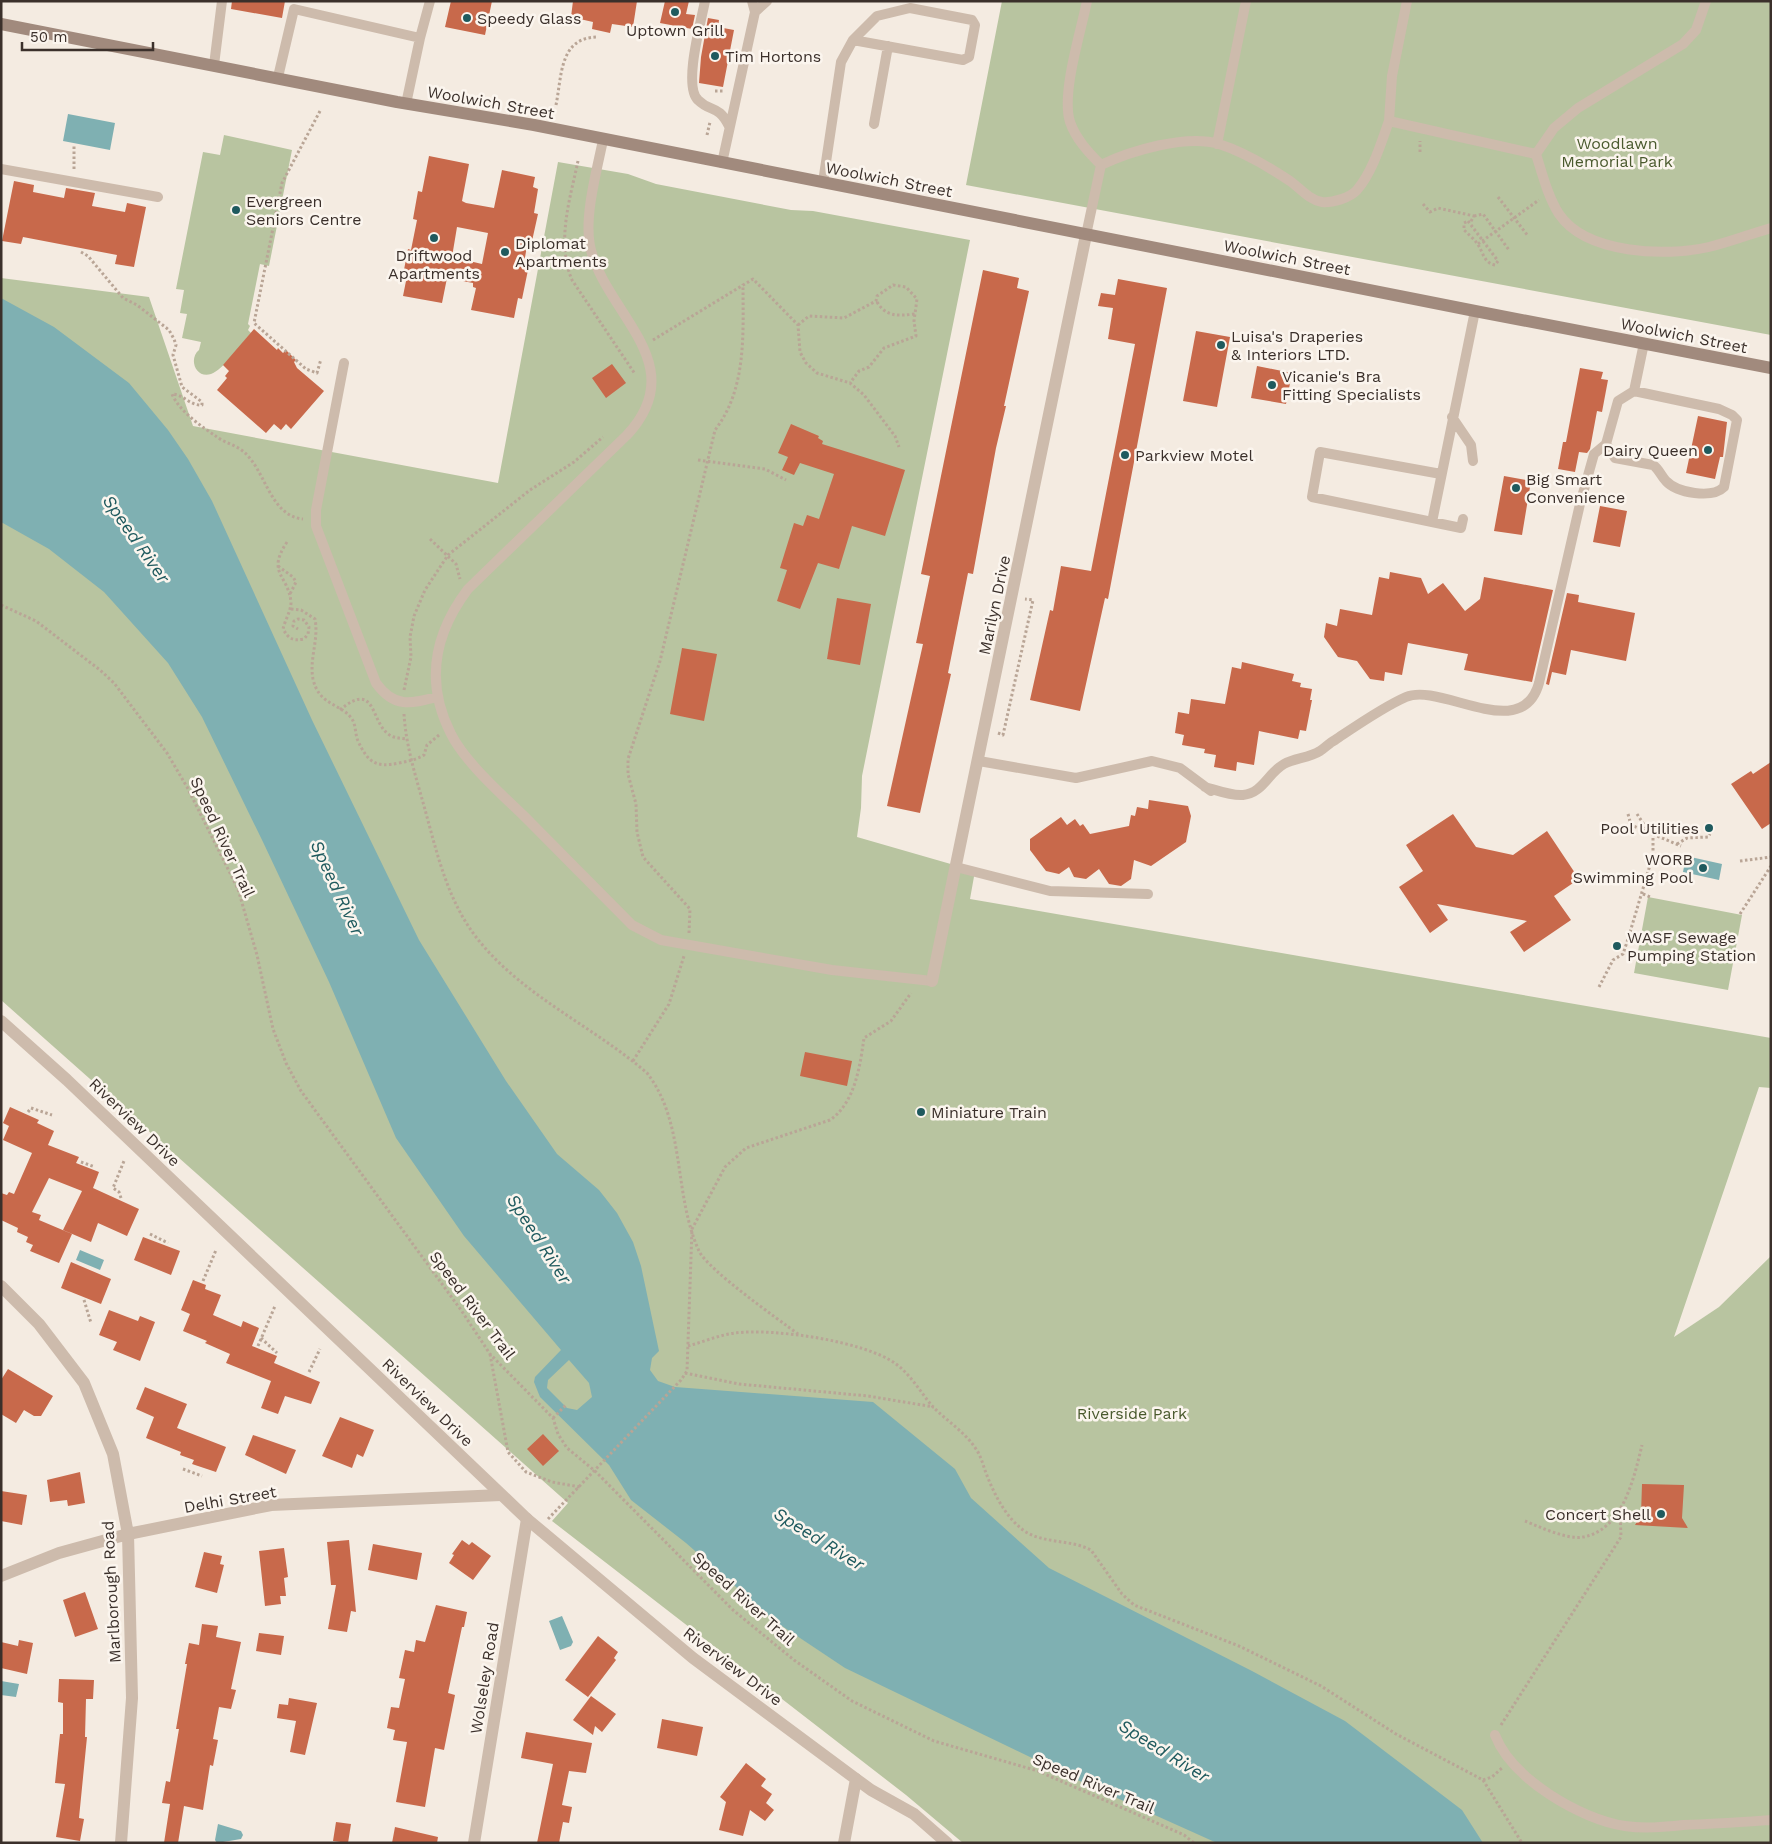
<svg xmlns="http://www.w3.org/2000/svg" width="1772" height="1844" viewBox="0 0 1772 1844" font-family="'Work Sans',sans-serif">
  <rect width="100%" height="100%" fill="#f4ebe1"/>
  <!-- green -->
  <path fill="#b8c4a0" d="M1002,1h769v334l-805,-150z
    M224,135l68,15 -23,116 -9,-2 -12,60 2,2 -2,4 3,3c-10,11 -28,37 -40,41 -15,5 -23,-15 -12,-24l2,-8 -19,-4 5,-24 -7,-1 4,-23 -8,-1 27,-137 17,3z
    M558,162l70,12 28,10 135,26 22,1 157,29 -108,536 -1,32 -4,29 118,34 -5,28 801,139v50l-12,-1 -85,250 45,-30 52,-51v587h-808l-57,-48 -354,-274 16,-18 -567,-503v-722l148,19 44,129 305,57z
    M1648,897l94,18 -14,75 -94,-17z"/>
  <!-- water -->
  <path fill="#7fb0b2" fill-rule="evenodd" d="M68,114l47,9 -5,27 -47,-9z
    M1,298l53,29 75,56 39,47 20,29 24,42 100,219 107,220 87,141 51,73 42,36 18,23 16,29 8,24 18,85 -7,7 -2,12 8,11 17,6 198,15 82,67 16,29 78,70 203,103 93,50 117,89 21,33h-266l-129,-58 -243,-117 -69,-46 -90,-79 -55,-43 -22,-35 -69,-68 -6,-15 1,-5 26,-27 -97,-114 -68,-98 -67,-156 -66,-140 -61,-125 -34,-54 -64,-71 -55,-43 -48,-27zM569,1360l20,23 3,14 -15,13 -10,-2 -20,-20 1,-8z
    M1686,856l36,8 -3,16 -36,-8z
    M80,1250l24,10 -4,10 -24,-10z
    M562,1616l11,26 -2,4 -11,4 -11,-29z
    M1,1681l18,3 -3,13 -15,-2z
    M218,1824l23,7 2,4 -2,4 -24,4 -2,-3z"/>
  <!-- building -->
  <path fill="#c8694b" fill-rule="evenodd" d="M232,1h53l-3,17 -51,-9z
    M451,1h41l-7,34 -40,-8z
    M573,1h64l-4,26 -21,-3 -2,9 -18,-4 1,-7 -22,-5z
    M665,1h24l-3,13 9,1 -3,14 -32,-6z
    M708,18l11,2 -1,7 16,3 -11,57 -24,-4 2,-26z
    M429,156l40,8 -7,37 4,2 28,5 8,-38 33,7 -2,10 5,2 -4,24 4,1 -6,27 -4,-1 -5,29 5,1 -6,29 -4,-1 -4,20 -43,-8 5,-22 -3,-1v-4l-26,-5 -5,25 -39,-7 4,-20 -4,-1 5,-26 3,1 6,-30 -4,-1 5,-28 4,1zM457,227l31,6 -6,31 -30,-7z
    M14,181l20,4 -1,7 31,6 2,-10 29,5 -3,13 33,6 2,-9 19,4 -12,60 -19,-3 2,-9 -94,-18 -2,7 -19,-3z
    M983,270l36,8 -2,10 12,3 -25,115h2l-10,42 -23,126 -5,-1 -20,100 3,1 -31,139 -33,-7 36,-162 -7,-1 14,-67 -9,-2z
    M1118,279l49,9 -59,311 -3,-1 -25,113 -50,-11 20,-90 3,1 8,-45 30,5 44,-227 -27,-5 5,-31 -15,-2 3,-13 14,2z
    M254,329l23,21 1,-2 5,5 3,-3 10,10 -2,2 3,6 27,23 -33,38 -5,-5 -5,6 -7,-6 -8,9 -49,-43 10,-12 -2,-2 4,-5 -6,-6z
    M1196,331l34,6 -13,70 -34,-6z
    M612,364l14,19 -20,15 -14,-20z
    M1257,366l35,7 -6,31 -35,-6z
    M1580,368l23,4 -2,7 7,1 -6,32 -5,-1 -7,38 -3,4 -8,-1 -4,20 -17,-3 5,-27h3z
    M1698,416l29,6 -4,35h-3l-5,22 -29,-6z
    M791,424l28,12 -1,2 5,3 -1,3 83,26 -20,66 -33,-10 -13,43 -21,-6 -18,46 -23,-8 10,-31 -7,-2 14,-45 9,3 4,-11 12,4 15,-45 -34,-11 -6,12 -12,-5 6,-13 -10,-4z
    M1504,476l27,5 -9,54 -28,-4z
    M1600,506l27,5 -7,36 -27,-5z
    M1390,572l31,6 7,16 15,-11 22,28 15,-12 4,-22 69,13 -21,92 -68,-12 4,-16 -60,-11 -6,32 -17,-3 -1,9 -14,-2 -13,-18 -19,-4 -14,-20 2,-14 11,3 3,-17 32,6 7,-38 10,2z
    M1567,593l12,2 -1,7 57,11 -9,48 -55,-11 -5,25 -14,-3 -3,13 -3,-1z
    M837,598l34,6 -11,61 -33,-6z
    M682,648l35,6 -13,67 -34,-7z
    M1242,662l52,12 -2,7 9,2 -1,4 12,2 -2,11h2l-6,31 -6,-1 -2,9 -39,-8 -5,34 -17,-3 -1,9 -22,-4 2,-12 -12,-2 1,-4 -23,-4 2,-10 -9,-2 3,-21 11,2 2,-15 34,5 7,-37 9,2z
    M1771,762v61l-9,6 -31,-45 20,-13 2,3z
    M1149,800l39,6 3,10 -5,26 -35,24 -17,-6 -3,19 -10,7 -12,-2 -10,-15 -13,10 -12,-2 -5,-10 -10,7 -13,-3 -16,-21v-11l31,-22 6,8 8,-6 5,7 3,-2 7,10 39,-8 2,-11 4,1 2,-9 11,2z
    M1453,814l23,33 37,8 34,-24 32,48 -25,17 17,24 -47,32 -14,-20 17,-11 -90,-17 11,16 -18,13 -31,-46 24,-16 -17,-26z
    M805,1052l47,9 -5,25 -47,-10z
    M10,1107l29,13 -2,3 17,8 -6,14 31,12 -3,6 23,9 -6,16 46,21 -12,27 -29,-13 -7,19 -28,-12 19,-39 -33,-13 -17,34 9,3 -2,5 33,14 -13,29 -29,-12 3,-6 -7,-3 2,-5 -11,-5 1,-4 -17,-8v-27l6,2 2,-3 5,2 18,-41 -29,-13 6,-14 -6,-3z
    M143,1237l37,14 -9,24 -37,-15z
    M71,1262l40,17 -10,25 -40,-16z
    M193,1280l13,5 -1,4 16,6 -8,20 28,12 2,-6 16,7 -7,18 25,10 -3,7 46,19 -9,22 -26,-8 -7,18 -17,-6 10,-27 -45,-18 4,-9 -25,-11 2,-2 -24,-10 7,-17 -9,-4z
    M109,1310l29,11 2,-5 15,6 -15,39 -27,-11 4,-8 -18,-7z
    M8,1369l45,27 -12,20h-7l-10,-6 -8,13 -15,-9v-34z
    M145,1387l42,17 -10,24 49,19 -10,25 -24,-8 2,-4 -14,-5 1,-3 -35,-14 8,-21 -18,-8z
    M340,1417l34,13 -11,27 -6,-3 -5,14 -30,-12z
    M543,1434l16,17 -16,15 -16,-17z
    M253,1435l43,15 -10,24 -41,-19z
    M80,1472l5,31 -17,3 -1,-6 -17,2 -3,-22z
    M1642,1484l42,1 -2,33 6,10 -53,-3 6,-10z
    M1,1491l26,4 -5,30 -21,-4z
    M349,1540l7,72 -5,-1 -4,21 -19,-3 8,-44h-5l-4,-43z
    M462,1540l7,5 3,-3 19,14 -18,24 -24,-17 5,-8 -2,-1z
    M373,1544l49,9 -5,27 -49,-10z
    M284,1548l4,29 -4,1 2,18h-6l1,8 -16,2 -6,-55z
    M204,1552l18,4 -2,8 4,1 -7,28 -22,-6z
    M85,1592l13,37 -23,8 -12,-37z
    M436,1605l31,7 -3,15h-2l-14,66 7,2 -11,55 -9,-2 -10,59 -29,-5 11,-60 -14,-2 2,-10 -8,-2 4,-21 8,1 6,-29 -6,-1 6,-28 9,2 2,-12 9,2z
    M202,1624l16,2 -2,11 25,5 -10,47 5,1 -5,19 -12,-2 -6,32 5,1 -5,26 -3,-1 -7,45 -19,-4 -6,37h-14l6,-39 -8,-1 4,-22 4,1 9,-53h-3l11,-65h-2l4,-21 10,2z
    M259,1633l25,3 -3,19 -25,-4z
    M598,1636l20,16 -4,6 2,2 -28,37 -23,-17z
    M19,1640l14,3 -6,31 -26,-6v-26l17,4z
    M59,1679l35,1 -1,19h-7l-1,38h2l-8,81 5,1 -4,22 -24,-4 9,-53 -10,-1 5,-49h3v-31l-5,-1z
    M591,1696l25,18 -14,18 -7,-6 -2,9 -20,-15z
    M289,1698l28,5 -12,52 -15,-3 6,-31 -19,-3 2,-14 9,1z
    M662,1719l41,8 -6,29 -40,-8z
    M526,1732l66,11 -6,30 -17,-2 -7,34 10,2 -3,16 -6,-1 -4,21h-22l16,-79 -32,-6z
    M746,1763l20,16 -5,7 11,8 -6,9 8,7 -9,11 -15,-11 -7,26 -24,-6 7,-28 -6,-5z
    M336,1822l15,2 -3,19 -15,-2z
    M395,1827l43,10 -1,6h-45z"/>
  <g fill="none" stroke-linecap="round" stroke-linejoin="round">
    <!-- path -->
    <path stroke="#b9a596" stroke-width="3" stroke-dasharray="2.5 2.5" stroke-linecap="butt" d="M715,91h10
      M556,105c6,-29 3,-68 42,-68
      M320,111l-38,72 -28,140 52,46 11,4 4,-14
      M707,135l3,-13
      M1420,152v-11
      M578,161c-8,38 -22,81 -6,119l63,94
      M74,169v-23
      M1498,197l30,39
      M1423,204l7,8 8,-4 36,8 -4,7
      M1474,216l9,-2 26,36
      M1468,221l30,40 -3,4c-12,-2 -12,-15 -19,-23 -3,-4 -8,-8 -12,-12v-7z
      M1478,244l61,-44
      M81,252l7,4 35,42 14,7 32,25 5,9 2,6 -3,10 9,32 20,15v3c-12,1 -19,-11 -30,-11 7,17 30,33 45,43 8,6 19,8 27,15 22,19 26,64 59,67
      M877,302c9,15 21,14 38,12
      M798,325l11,-9 35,2 32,-17 1,-5 16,-11 13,2 11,12 -3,22 2,15 -32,12 -15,19 -10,4 -9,12
      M653,340l100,-61 45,46 2,27 6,11 11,10 33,10 14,12 31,41 4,11
      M698,460l67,9 21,11
      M430,539l26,25 4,15
      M287,542c-21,32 1,32 4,60 0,9 -6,18 -8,27 6,10 9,12 21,10l4,-5 1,-7 -5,-7 -6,-1 -4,2 -1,5 5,3
      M278,566l15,11 3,5 -7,14
      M1,605l35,16 64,49 14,13 53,70 20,34 51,102 19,66 16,74 13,34 15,28 160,219 29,44 63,64 5,16 9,14 28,23 138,139 61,50 58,41 82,40 104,30 146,64 10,8
      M291,609l10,1 14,9c4,21 -6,40 -2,60 6,27 28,24 39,40 4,6 3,15 6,22 10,21 17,27 41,22 9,-2 17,-3 25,-8l3,-10 12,-10
      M404,690l7,-33 -1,-20 4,-21 11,-26 23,-35 82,-65 44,-28 29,-25
      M340,710c35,-30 31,10 47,23 5,5 12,5 19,6
      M404,714c2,35 14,69 23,103 12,44 23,89 53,125 45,55 114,85 167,131 39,50 26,121 52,178 9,19 79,68 99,83
      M998,733l5,2 30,-135 -8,-1
      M1628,814l3,11 50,21
      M1677,844l10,-6 21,-1 2,-3
      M1740,861l31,-4
      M1643,894l7,3
      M1740,914l31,-48
      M689,933l1,-24 -47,-52 -6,-25 -1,-28 -8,-30v-15l32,-98 55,-231c32,-41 28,-97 28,-146
      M1599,987l14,-27 10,-6 5,-15 25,-84v-21l-6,-5 -10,-15
      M633,1061l36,-57 15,-48
      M28,1112l3,-4 21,7
      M81,1162l14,5
      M121,1198l-2,-6 -6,-4 11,-27
      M150,1234l18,9
      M203,1281l13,-31
      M84,1300l7,23
      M261,1338l16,15
      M258,1346l17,-40
      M688,1346c15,-4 31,-11 47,-13 38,-5 130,8 161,31 15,11 25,29 37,43 14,14 32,25 43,42 5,7 7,16 10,24 8,21 19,43 37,57 19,14 47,9 68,20l31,44 12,11 105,41 82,40 75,48 87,46 9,-3 10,-9
      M490,1354l18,98 18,20 26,10 28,5
      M309,1372l11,-23
      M685,1373l54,11 129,12 66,11
      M553,1418l13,-13
      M183,1469l19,7
      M548,1519l133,-139 6,-9 5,-142 33,-62 21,-19 84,-28c25,-17 30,-54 34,-82l27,-17 20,-28
      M1525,1521c15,6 42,19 58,16 40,-7 51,-59 59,-92
      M1501,1725l120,-188 -1,-27
      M1483,1780l39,63"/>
    <!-- service -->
    <path stroke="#cdbbac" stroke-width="10" d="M705,1c-4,21 -22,85 -7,99 13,13 20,4 31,26
      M1087,1c-6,31 -26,92 -17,121 6,17 18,30 31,43
      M755,12l12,-11
      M420,38l10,-37
      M214,65l8,-64
      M278,77l16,-68 126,29 -14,66
      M1389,121l3,-45 15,-75
      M874,124l14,-78
      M603,140c-6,30 -19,76 -13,106 14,67 104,117 37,189l-159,154c-34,45 -43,94 -17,145 15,30 55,64 79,88 34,34 68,69 102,103l29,15 171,30 100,11
      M1217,144l29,-143
      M1536,154c6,19 12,43 23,60 27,40 107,43 150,33 21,-5 41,-13 62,-19
      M1536,154l18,-26 24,-20 105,-64 13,-14 10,-29
      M722,163l33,-151 -3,-11
      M1101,165c29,-14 85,-31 118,-21 25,8 50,23 71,37 10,7 19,19 32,21 10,1 28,-4 35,-12 16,-19 24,-47 32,-69l147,33
      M1,169l157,28
      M823,182l18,-120 12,-22 24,-24 33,-8 62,12 3,5 -6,32 -6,3 -110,-20
      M1086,235l15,-70
      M344,363l-28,147v16l60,157c18,25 34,21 61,14
      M1634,391l85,18 13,6 5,5 -13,67c-12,12 -47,6 -58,-6 -5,-5 -7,-12 -13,-16l-38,-7 -9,-14 12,-43 16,-10 10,-48
      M1452,417l19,28 2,16
      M1441,474l-121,-22 -8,45 120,25 43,-211
      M1432,522l29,6 2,-9
      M979,761l97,17 76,-17 28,7 31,23
      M1205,787c11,3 26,9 38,8 20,-2 25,-22 41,-31 11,-6 25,-6 36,-13 5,-3 9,-8 15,-11 21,-14 48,-33 71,-43 35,-15 116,48 133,-14l41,-179 14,-50 12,-10
      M956,867l94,24 98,3
      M1495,1735c17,44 85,84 130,91 19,3 39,1 58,-1 29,-1 58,-3 88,-5"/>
    <!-- minor -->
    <path stroke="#cdbbac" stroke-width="12" d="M932,981l154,-746
      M1,1286l38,38 45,59 29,71 15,80 4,164 -11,145
      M1,1576l58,-23 69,-19 143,-29 230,-10
      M856,1779l15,11 43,24 33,29
      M474,1843l53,-324"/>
    <!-- tertiary -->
    <path stroke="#cdbbac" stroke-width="12" d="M1,1021l66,59 460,439 166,139 163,121 -12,64"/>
    <!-- secondary -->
    <path stroke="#a18a7d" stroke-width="12" d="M1,24l396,78 137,23 941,186 296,57"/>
  </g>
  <!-- markers -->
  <g fill="#1f5a5e" stroke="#fbf5ee" stroke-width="2">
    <circle cx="675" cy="12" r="5"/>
    <circle cx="467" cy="18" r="5"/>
    <circle cx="715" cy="56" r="5"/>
    <circle cx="236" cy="210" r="5"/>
    <circle cx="434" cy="238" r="5"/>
    <circle cx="505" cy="252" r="5"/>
    <circle cx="1221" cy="345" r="5"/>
    <circle cx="1272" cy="385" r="5"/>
    <circle cx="1708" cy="450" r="5"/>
    <circle cx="1125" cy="455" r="5"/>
    <circle cx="1516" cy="488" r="5"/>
    <circle cx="1709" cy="828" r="5"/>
    <circle cx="1703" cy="868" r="5"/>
    <circle cx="1617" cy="946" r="5"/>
    <circle cx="921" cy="1112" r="5"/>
    <circle cx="1661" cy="1514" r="5"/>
  </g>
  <g text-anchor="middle" stroke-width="5" stroke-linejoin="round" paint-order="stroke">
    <!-- poi labels -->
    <g font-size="16" fill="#3b302b" stroke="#fbf5ee" text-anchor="start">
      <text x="477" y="24">Speedy Glass</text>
      <text x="675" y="36" text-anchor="middle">Uptown Grill</text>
      <text x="725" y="62">Tim Hortons</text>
      <text x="246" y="207">Evergreen<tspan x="246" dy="18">Seniors Centre</tspan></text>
      <text x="515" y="249">Diplomat<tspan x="515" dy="18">Apartments</tspan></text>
      <text x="434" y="261" text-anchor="middle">Driftwood<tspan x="434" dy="18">Apartments</tspan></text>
      <text x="1231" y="342">Luisa's Draperies<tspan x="1231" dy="18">&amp; Interiors LTD.</tspan></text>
      <text x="1282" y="382">Vicanie's Bra<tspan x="1282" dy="18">Fitting Specialists</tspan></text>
      <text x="1698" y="456" text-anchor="end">Dairy Queen</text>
      <text x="1135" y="461">Parkview Motel</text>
      <text x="1526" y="485">Big Smart<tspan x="1526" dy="18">Convenience</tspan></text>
      <text x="1699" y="834" text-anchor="end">Pool Utilities</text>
      <text x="1693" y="865" text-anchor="end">WORB<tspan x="1693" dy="18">Swimming Pool</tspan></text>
      <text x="1627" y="943">WASF Sewage<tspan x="1627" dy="18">Pumping Station</tspan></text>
      <text x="931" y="1118">Miniature Train</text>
      <text x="1651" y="1520" text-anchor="end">Concert Shell</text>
    </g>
    <!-- street labels -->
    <g font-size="16" fill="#3b302b" stroke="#fbf5ee">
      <text transform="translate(491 102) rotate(10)" y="6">Woolwich Street</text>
      <text transform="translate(889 179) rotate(11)" y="6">Woolwich Street</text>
      <text transform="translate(1287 257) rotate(11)" y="6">Woolwich Street</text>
      <text transform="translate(1684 335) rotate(11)" y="6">Woolwich Street</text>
      <text transform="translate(994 605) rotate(-78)" y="6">Marilyn Drive</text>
      <text transform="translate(223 837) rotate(65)" y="6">Speed River Trail</text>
      <text transform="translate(135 1122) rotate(44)" y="6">Riverview Drive</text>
      <text transform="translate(473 1305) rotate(53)" y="6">Speed River Trail</text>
      <text transform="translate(428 1402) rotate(44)" y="6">Riverview Drive</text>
      <text transform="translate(230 1499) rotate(-10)" y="6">Delhi Street</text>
      <text transform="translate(111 1592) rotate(-93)" y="6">Marlborough Road</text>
      <text transform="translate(744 1598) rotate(42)" y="6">Speed River Trail</text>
      <text transform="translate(733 1666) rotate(37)" y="6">Riverview Drive</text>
      <text transform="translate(484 1678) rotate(-81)" y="6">Wolseley Road</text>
      <text transform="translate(1094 1783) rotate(23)" y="6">Speed River Trail</text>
    </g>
    <!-- park labels -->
    <g font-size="16" fill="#4a5a2e" stroke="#fbf5ee">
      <text x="1617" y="149">Woodlawn<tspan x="1617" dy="18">Memorial Park</tspan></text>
      <text x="1132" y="1419">Riverside Park</text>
    </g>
    <!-- water labels -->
    <g font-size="18" font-style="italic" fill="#1f5a5e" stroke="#fbf5ee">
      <text transform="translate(136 539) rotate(55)" y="6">Speed River</text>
      <text transform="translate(337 888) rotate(65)" y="6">Speed River</text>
      <text transform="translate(539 1239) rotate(57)" y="6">Speed River</text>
      <text transform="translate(819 1539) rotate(32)" y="6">Speed River</text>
      <text transform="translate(1164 1751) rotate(32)" y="6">Speed River</text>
    </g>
  </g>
  <!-- border -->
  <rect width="1772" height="1844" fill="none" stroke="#3b302b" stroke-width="5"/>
  <!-- scale -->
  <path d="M22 42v8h131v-8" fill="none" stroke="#3b302b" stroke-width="2.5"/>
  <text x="30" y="42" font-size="15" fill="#3b302b" stroke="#fbf5ee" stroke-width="4" paint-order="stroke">50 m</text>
</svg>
